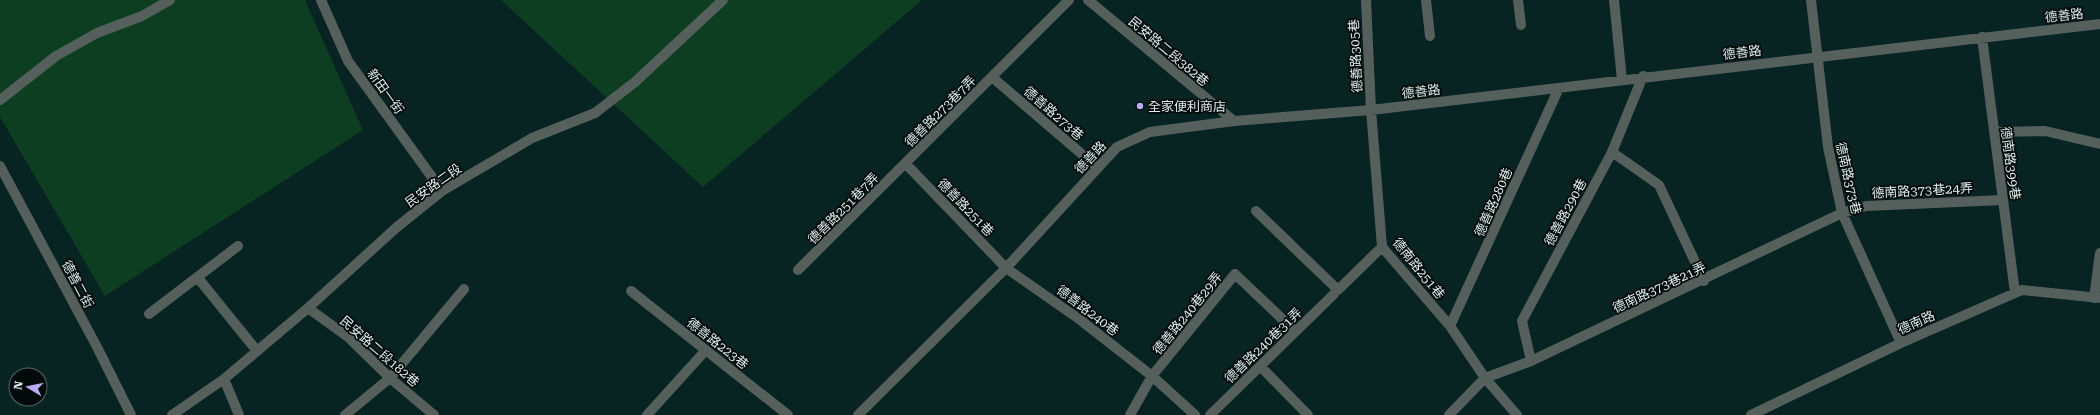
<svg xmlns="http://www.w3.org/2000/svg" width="2100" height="415" viewBox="0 0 2100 415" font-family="'Roboto Serif','Noto Sans TC',serif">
  <rect width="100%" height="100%" fill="#072322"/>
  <!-- green -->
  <path fill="#0e3e22" d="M0,0h305l58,130 -258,166 -105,-179z
    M501,0h421l-219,187z"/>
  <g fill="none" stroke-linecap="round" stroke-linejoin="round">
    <!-- minor -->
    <path stroke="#55605c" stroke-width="10" d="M321,0l27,61 94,130
      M1088,0l146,121
      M1366,0l5,110 11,137 68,79 35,52 32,37
      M1426,0l4,36
      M1518,0l3,25
      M1614,0l8,80
      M1811,0l17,147 14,66 59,130
      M1982,37l33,256
      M992,77l106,91
      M0,100l56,-44 41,-23 45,-17 28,-16
      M1994,132l51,-1 55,13
      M1612,152l47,33 45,96
      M906,164l100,104 73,51 73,57 43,39
      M0,166l97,181 34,68
      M1256,211l82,79 44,-43
      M798,270l271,-270
      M198,278l59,73
      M631,291l157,124
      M2094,298l6,-45
      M308,308l40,29 42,41 44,37
      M149,314l89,-68
      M1450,326l109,-238
      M1531,361l-9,-40 90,-169 31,-76
      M1260,366l48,49
      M224,379l15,36
      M172,415l52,-36 84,-71 89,-81 45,-36 90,-53 63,-25 40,-31 88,-82
      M345,415l45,-37 74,-89
      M647,415l59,-65
      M858,415l148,-147 111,-121 33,-15 84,-11 137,-11 729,-86
      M1130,415l22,-39 83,-102 60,57
      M1210,415l124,-121
      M1449,415l36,-37 46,-17 311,-148 24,-7 137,-6
      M1751,415l150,-72 121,-53 78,8"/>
  </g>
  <!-- markers -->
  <circle fill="#b7abf8" stroke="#020a0a" stroke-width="1.5" cx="1140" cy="106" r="4"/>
  <g text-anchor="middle" stroke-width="3.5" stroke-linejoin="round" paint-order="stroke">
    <!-- street labels -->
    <g font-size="13" fill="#ddedec" stroke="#020a0a">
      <text transform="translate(2064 15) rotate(-7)" y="5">德善路</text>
      <text transform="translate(1169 51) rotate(40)" y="5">民安路二段382巷</text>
      <text transform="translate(1742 52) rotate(-7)" y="5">德善路</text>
      <text transform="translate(1355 56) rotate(-93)" y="5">德善路305巷</text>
      <text transform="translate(386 91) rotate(54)" y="5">新田一街</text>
      <text transform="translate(1421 91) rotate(-7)" y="5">德善路</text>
      <text transform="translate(940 111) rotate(-45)" y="5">德善路273巷7弄</text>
      <text transform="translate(1054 113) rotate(41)" y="5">德善路273巷</text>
      <text transform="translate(1090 157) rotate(-47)" y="5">德善路</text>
      <text transform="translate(2011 163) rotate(82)" y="5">德南路399巷</text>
      <text transform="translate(1849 178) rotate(77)" y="5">德南路373巷</text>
      <text transform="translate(433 185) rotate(-35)" y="5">民安路二段</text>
      <text transform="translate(1922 190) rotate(-3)" y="5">德南路373巷24弄</text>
      <text transform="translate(1493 202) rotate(-66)" y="5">德善路280巷</text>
      <text transform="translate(966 207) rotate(46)" y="5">德善路251巷</text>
      <text transform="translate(843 208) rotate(-45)" y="5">德善路251巷7弄</text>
      <text transform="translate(1565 212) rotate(-62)" y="5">德善路290巷</text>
      <text transform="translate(1419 268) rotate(51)" y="5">德南路251巷</text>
      <text transform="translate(78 284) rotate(62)" y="5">德善二街</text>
      <text transform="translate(1659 287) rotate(-25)" y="5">德南路373巷21弄</text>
      <text transform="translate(1088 310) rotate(37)" y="5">德善路240巷</text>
      <text transform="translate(1187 313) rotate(-51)" y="5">德善路240巷29弄</text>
      <text transform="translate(1916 322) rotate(-24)" y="5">德南路</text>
      <text transform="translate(718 343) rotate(38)" y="5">德善路223巷</text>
      <text transform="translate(1263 345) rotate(-44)" y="5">德善路240巷31弄</text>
      <text transform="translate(380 351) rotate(41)" y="5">民安路二段182巷</text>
    </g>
    <!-- poi labels -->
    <g font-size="13" fill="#ddedec" stroke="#020a0a" text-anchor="start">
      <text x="1148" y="111">全家便利商店</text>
    </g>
  </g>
  <!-- north arrow -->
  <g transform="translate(28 387) rotate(280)"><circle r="19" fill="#020a0a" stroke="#5a6564"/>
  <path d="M0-3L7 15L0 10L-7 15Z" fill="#b7abf8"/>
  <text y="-6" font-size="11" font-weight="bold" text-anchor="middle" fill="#ddedec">N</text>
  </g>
</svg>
